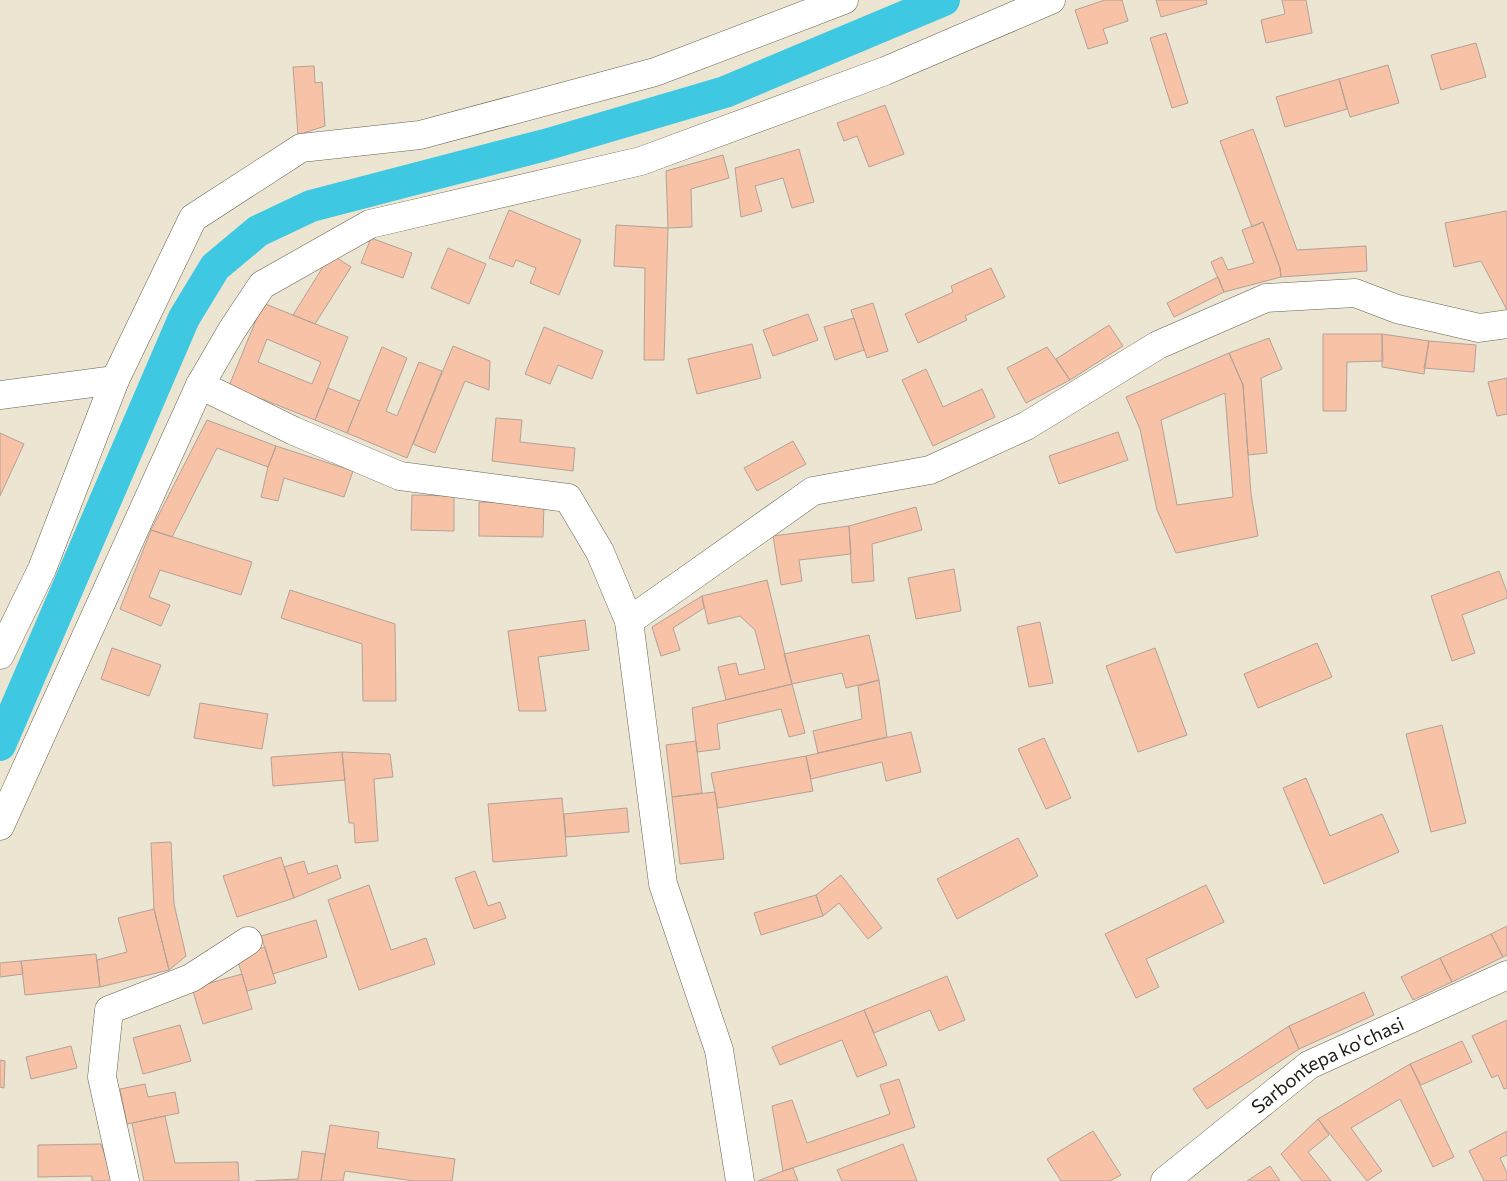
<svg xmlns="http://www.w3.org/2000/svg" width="1507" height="1181" viewBox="0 0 1507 1181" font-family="Commissioner,sans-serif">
  <rect width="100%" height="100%" fill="#ebe5d2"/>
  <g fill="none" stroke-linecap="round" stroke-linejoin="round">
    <!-- canal -->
    <path stroke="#3ec8e2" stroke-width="32" d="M0,745l184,-427 31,-51 43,-36 53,-25 234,-61 180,-53 219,-92"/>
  </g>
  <!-- building -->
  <path fill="#f8c2a7" stroke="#b4a197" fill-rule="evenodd" d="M1105,0h17l6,21 -25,8 5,14 -20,6 -13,-39z
    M1156,0h50l1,4 -46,13z
    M1282,0h24l6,33 -46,10 -5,-23 24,-6z
    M1166,33l22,70 -16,5 -22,-70z
    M1476,43l10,34 -45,13 -10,-35z
    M1388,65l11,38 -49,14 -11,-38z
    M314,66l1,17 7,-1 3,44 -27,9 -5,-68z
    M1339,79l8,30 -62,18 -9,-30z
    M885,105l19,49 -35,13 -12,-31 -13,5 -7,-18z
    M1253,129l44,121 69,-4 1,25 -86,6 -1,-9 -17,-46 -11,5 -32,-86z
    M799,149l15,53 -22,6 -9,-30 -28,8 7,25 -21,6 -6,-49z
    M723,155l6,23 -38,11 1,38 -24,1 -2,-57z
    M509,210l72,30 -22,55 -29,-12 6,-15 -20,-8 -3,7 -24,-9z
    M1506,211l1,2v97l-26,-49 -27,6 -9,-44z
    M1263,222l17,46 1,9 -57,15 -13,-30 11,-5 6,13 26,-7 -12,-33z
    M616,225l52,3 -4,132h-20l1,-92 -31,-2z
    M371,238l41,15 -9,25 -42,-15z
    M448,248l38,16 -17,40 -38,-16z
    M331,254l20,13 -36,57 -22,-9z
    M991,268l14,29 -40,19 2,4 -49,23 -13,-29 48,-22 -2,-6z
    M1218,277l6,15 -50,25 -7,-14z
    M263,303l85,34 -33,83 -86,-34zM267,339l54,23 -9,22 -54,-22z
    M873,303l15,48 -21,7 -16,-48z
    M808,314l10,26 -45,16 -10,-26z
    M854,318l10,32 -29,10 -11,-33z
    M1109,325l14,21 -53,34 -14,-21z
    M544,327l59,24 -11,28 -34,-14 -8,19 -25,-10z
    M1323,334h59l1,27 -36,1 -1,49h-23z
    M1382,334l47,7 -5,33 -42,-7z
    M1269,338l13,31 -21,9 6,75 -19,2 -5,-70 -14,-32z
    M1429,341l47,4 -2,27 -50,-4z
    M752,344l9,34 -64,16 -9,-35z
    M453,346l37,15 -1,29 -24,-9 -30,72 -22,-9z
    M382,347l25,11 -21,53 11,5 22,-54 23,9 -35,87 -60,-25z
    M1047,347l23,33 -44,23 -19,-35z
    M1229,353l14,32 8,109 7,42 -82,17 -19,-43 -17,-81 -14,-32zM1225,393l8,104 -56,8 -16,-85z
    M926,369l17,38 39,-18 13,28 -62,29 -31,-66z
    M1507,378v36l-10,2 -9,-34z
    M328,388l32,13 -13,32 -32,-13z
    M496,418l26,2 -2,22 55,6 -2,23 -81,-10z
    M207,420l69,26 -8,21 -51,-19 -45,89 -21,-7z
    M1118,432l10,28 -69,24 -10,-28z
    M0,433l24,11 -24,52z
    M793,441l13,23 -49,27 -13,-23z
    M276,446l77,25 -9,26 -60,-19 -6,23 -17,-4 7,-30z
    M412,495l42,1v35l-43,-1z
    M479,502l65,2 -1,33 -64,-1z
    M916,507l6,23 -50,14 2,37 -22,2 -3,-57z
    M849,526l2,28 -52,6 3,21 -21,4 -8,-49z
    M151,530l101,32 -11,33 -81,-25 -11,27 21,8 -9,21 -41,-17z
    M954,569l7,42 -45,8 -8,-41z
    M1499,571l8,21v6l-45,17 13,38 -23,8 -21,-65z
    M767,580l25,104 -66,16 -8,-33 18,-4 3,12 26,-6 -10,-39 -15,-14 -32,8 -6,-28z
    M290,590l105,34 1,77h-33l-1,-57 -81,-26z
    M702,596l2,12 -31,20 7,22 -19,6 -9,-29z
    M585,620l4,30 -51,7 8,54h-27l-11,-80z
    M1040,622l13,61 -24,4 -12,-60z
    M869,635l10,45 -33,8 -4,-15 -50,11 -8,-30z
    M1317,643l15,34 -74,31 -14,-34z
    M112,648l49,17 -12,31 -48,-17z
    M1155,648l32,87 -49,17 -32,-86z
    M879,680l8,57 -69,16 -5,-22 49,-12 -4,-33z
    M792,684l13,49 -16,4 -8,-28 -64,15 3,25 -23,3 -5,-44z
    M200,703l68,11 -6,35 -68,-11z
    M1442,725l24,98 -35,9 -25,-98z
    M911,732l10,40 -35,9 -4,-19 -71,17 -5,-23z
    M1044,738l27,60 -25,11 -28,-60z
    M696,741l6,52 -30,4 -6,-52z
    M342,752l48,2 3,23 -19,2 4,62 -23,2 -1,-20h-5z
    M342,752l3,28 -72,6 -2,-29z
    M806,756l7,35 -95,17 -7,-35z
    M1306,778l24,58 52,-22 17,38 -75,32 -41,-96z
    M715,792l9,67 -44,5 -8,-67z
    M562,798l5,58 -74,6 -5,-58z
    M627,808l2,24 -63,5 -2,-23z
    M1018,838l20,38 -81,43 -20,-40z
    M171,842l3,62 12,52 -17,14 -15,-61 -3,-66z
    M281,857l13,41 -57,19 -14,-41z
    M304,861l4,13 29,-9 4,13 -47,20 -10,-31z
    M475,871l13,35 12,-4 6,16 -32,11 -19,-51z
    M841,875l41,53 -14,11 -29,-36 -16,13 -7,-21z
    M369,885l22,65 35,-12 9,26 -76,26 -31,-90z
    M1206,885l18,37 -78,37 13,28 -23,11 -31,-64z
    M816,895l7,21 -62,19 -7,-22z
    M154,909l15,61 -69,17 -3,-27 30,-8 -9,-34z
    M316,920l11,37 -54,17 -12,-38z
    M1507,926v29l-4,2 -12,-23z
    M1491,934l12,23 -51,25 -12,-24z
    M265,947l11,36 -29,8 -11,-36z
    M96,954l4,33 -75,8 -4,-34z
    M1440,958l12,24 -39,18 -12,-23z
    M21,961l2,13 -23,3v-14z
    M242,974l10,35 -49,15 -11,-36z
    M947,976l18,44 -26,11 -9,-21 -56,23 -10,-23z
    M1364,992l10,23 -75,34 -10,-23z
    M864,1010l23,55 -30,12 -15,-37 -62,25 -8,-18z
    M1507,1020v68l-3,1 -6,-14 -6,3 -20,-42z
    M180,1025l11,36 -48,13 -10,-36z
    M1289,1026l10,23 -92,60 -14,-20z
    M1462,1041l10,21 -51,23 -11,-21z
    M71,1046l6,22 -46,11 -5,-22z
    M0,1060l5,1 -1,27 -4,-1z
    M1410,1064l44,93 -21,10 -33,-68 -49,29 31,43 -15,10 -49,-62z
    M899,1079l16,48 -132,44 -11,-65 20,-6 15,43 83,-29 -10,-29z
    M145,1084l3,13 27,-5 4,21 -52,11 -7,-35z
    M165,1116l10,47 63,-1 1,19h-95l-12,-58z
    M1318,1119l11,16 -21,17 23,29h-29l-21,-27z
    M330,1125l49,7 -2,16 78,11 -3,22h-38l-69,-10 -2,10h-22z
    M1093,1131l28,44 -11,6h-49l-14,-22z
    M1507,1131v24l-7,3 7,15v8h-23l-15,-30z
    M101,1144l12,37h-21v-5l-54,1v-32z
    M903,1144l14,37h-75l-5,-11z
    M302,1151l23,3 -4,27h-66l43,-2z
    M1270,1166l10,15h-33z
    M793,1168l5,13h-40l25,-10z"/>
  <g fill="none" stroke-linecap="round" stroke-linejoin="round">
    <defs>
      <g id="minor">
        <path d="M0,395l115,-15"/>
        <path d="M629,621l184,-130 117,-21 96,-44 132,-81 108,-47 89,-5 42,16 82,19 28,-4"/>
        <path d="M0,655l42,-86 73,-189 78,-162 108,-70 119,-13 235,-63 189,-72"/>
        <path d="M0,826l200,-441"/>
        <path d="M125,1181l-23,-104 7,-67 82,-32 57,-37"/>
        <path d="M740,1181l-21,-131 -56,-166 -34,-263 -29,-69 -32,-54 -168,-22 -106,-45 -94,-46 32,-55 30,-45 108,-61 271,-63 244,-90 166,-71"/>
        <path id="s1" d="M1165,1181l144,-116 198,-90"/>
      </g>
    </defs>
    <!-- minor casing -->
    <use href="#minor" stroke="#676151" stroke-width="29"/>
    <!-- minor -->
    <use href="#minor" stroke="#fff" stroke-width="28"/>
  </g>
  <g text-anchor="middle" stroke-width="4" stroke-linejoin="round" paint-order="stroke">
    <!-- street labels -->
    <g font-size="19" fill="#1e1b15" stroke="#f8f2df">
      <text dy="7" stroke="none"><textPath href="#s1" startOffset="201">Sarbontepa ko'chasi</textPath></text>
    </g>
  </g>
</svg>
